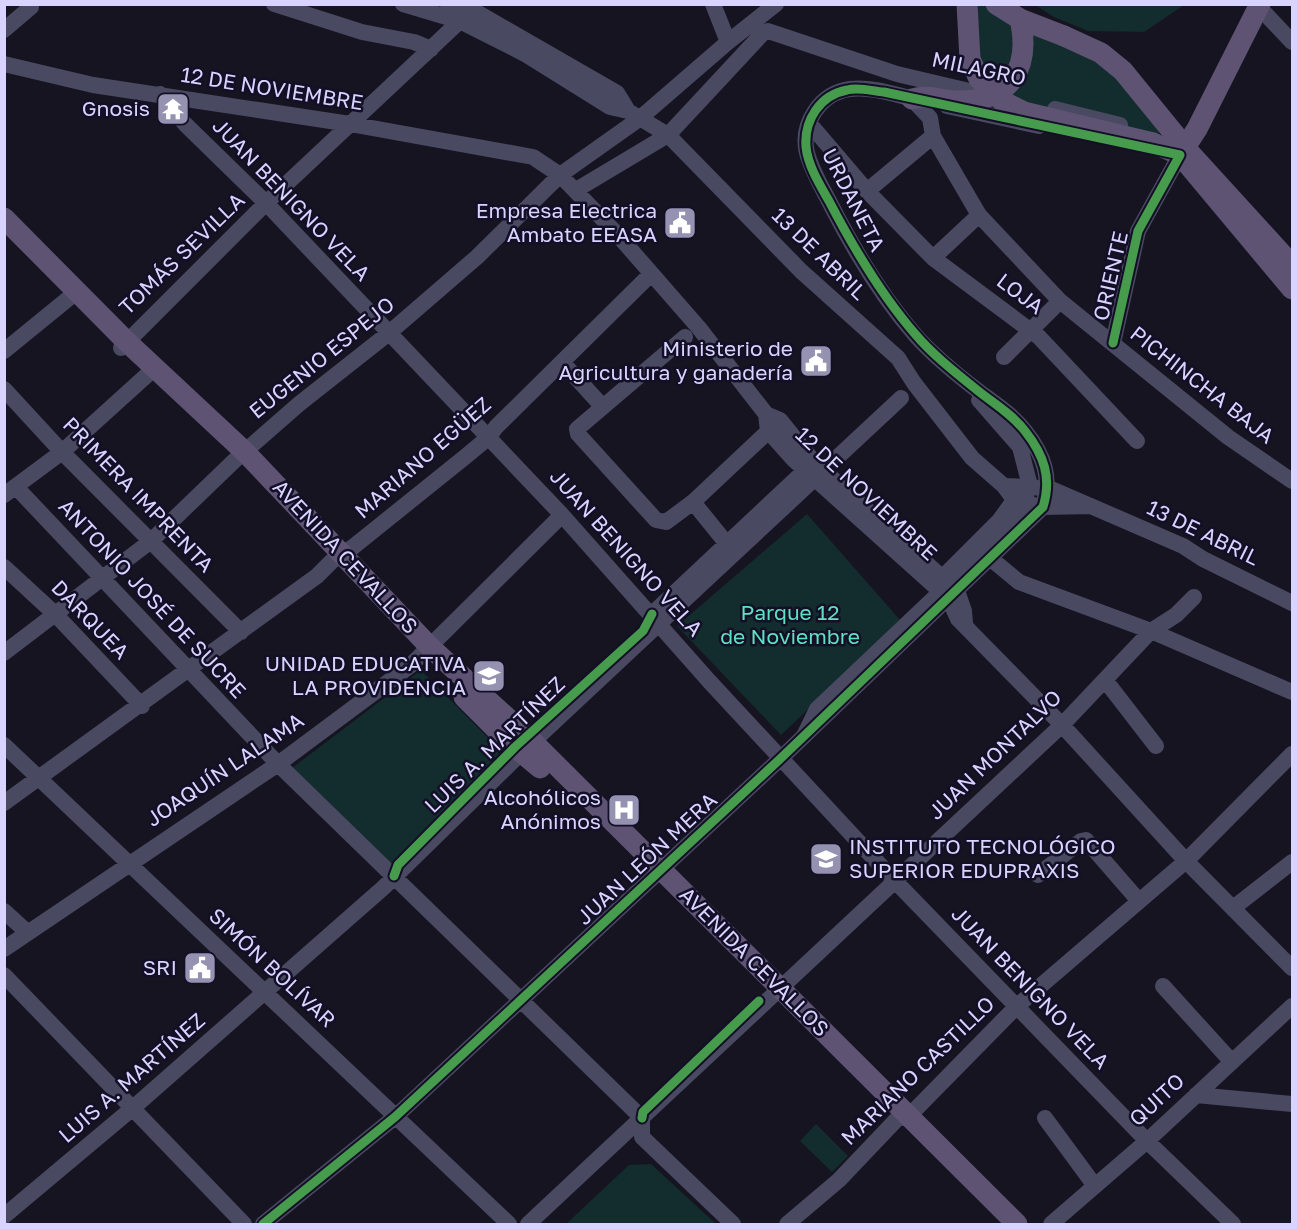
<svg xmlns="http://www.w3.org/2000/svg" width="1297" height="1229" viewBox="0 0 1297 1229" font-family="'Golos Text',sans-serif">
  <rect width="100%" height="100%" fill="#161421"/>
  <!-- green -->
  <path fill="#132c2d" d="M971,5h19l107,51 40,39 27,46 -157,-45 -28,-33z
    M1035,5h149l-40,27 -56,-1 -34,-14z
    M807,514l94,107 -120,114 -104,-109z
    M421,670l86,87 -117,111 -98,-100z
    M816,1124l32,32 -16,16 -32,-31z
    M651,1164l65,60h-150l63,-59z"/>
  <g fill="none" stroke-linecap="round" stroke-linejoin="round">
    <!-- minor -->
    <path stroke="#4a4962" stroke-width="16" d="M274,4l88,28 52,10 17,7
      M403,4l57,17 65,33 85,53 18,4 40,24 133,136 97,87 16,25 58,75 32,28 11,15 28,6 48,-1
      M448,4l30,9 139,80 11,18
      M713,4l15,38
      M1259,7l33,35
      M4,30l27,-23
      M4,64l89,21 257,39 183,33 27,18 57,59 82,94 67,86 14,6 34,42 143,129 7,20 1,12
      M160,94l25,30 81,79 296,312 147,166 186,200 252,260 86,83
      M912,99l18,19 3,18 46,79 81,86 168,136 64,44
      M947,106l92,20
      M1055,109l65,16
      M809,123l58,68 66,67 106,79 98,104
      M576,190l92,-55 95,-102 5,-2 129,43 89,21
      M867,191l66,-55
      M933,258l46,-43
      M685,337l-108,92 1,5 78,86 10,2 27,-20 82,-77
      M1113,343l25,-112 42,-76 -10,-2
      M121,348l145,-145 194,-182
      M4,351l65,-53
      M1004,357l56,-56
      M562,362l40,44
      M4,389l58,63 179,180
      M979,400l41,47 9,35
      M766,414l2,17 25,28 156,140 9,20 104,106 124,136 106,107
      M1004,486l45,2 134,58 20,13 89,44
      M16,487l262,277 364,354v19l91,87
      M4,495l58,-43 85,-77
      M693,502l34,42
      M990,558l29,24 132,49 141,61
      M4,567l51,47 87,92
      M942,578l57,-57 21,-29
      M652,614l162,-152
      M4,653l147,-112 83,-80 65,-57 90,-71 88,-76 83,-82 79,-56 89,-77 48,-38
      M1105,680l51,66
      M4,745l505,479
      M4,803l313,-227 15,-15 21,-14 112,-90 24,-20 7,-10 154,-152
      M1038,875l43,-34 5,-1 53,61
      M1233,908l59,-46
      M4,911l23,21
      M4,949l274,-185 133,-99 151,-150
      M4,975l240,249
      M1163,986l69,76
      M1196,1095l96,9
      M1045,1118l50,68
      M4,1216l130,-109 249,-219 139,-136 171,-160
      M263,1224l132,-107 385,-358 263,-252c9,-29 1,-52 -18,-76 -12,-16 -31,-28 -48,-41 -21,-16 -43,-34 -61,-54 -34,-39 -61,-84 -84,-129 -9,-18 -20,-35 -25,-54 -7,-29 13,-60 43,-64 23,-3 49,7 72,12
      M528,1224l534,-499 89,-94 25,-16 18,-18
      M787,1224l52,-44 58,-61 12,-3 107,-109 170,-146 106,-107
      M1051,1224l96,-83 145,-135"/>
    <!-- major -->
    <path stroke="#5e5373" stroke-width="21" d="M996,4l24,15 44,17
      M912,99c17,-5 29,2 45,2 54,1 74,-33 63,-82
      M1153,143l27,12 112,134
      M1180,155l17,-26 63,-125
      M4,218l122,123 119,111 184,194 99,91 489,487
      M464,697l45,45 31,26"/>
    <!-- minor-bridge -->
    <path stroke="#4a4962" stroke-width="16" d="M693,592l208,-194
      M804,736l13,-27 191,-181 17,-27 4,-19"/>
    <!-- major-bridge -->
    <path stroke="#5e5373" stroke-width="21" d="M967,4l3,55 9,20 23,22 22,11 129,31
      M1064,36l37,17 22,18 66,81 103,113"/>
    <defs>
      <path id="cycleway" d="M394,876l4,-11 117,-118 128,-116 9,-17
        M642,1118l1,-6 116,-111
        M263,1224l132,-107 385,-358 263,-252c9,-29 1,-52 -18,-76 -13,-17 -32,-28 -48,-41 -21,-17 -44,-35 -61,-55 -35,-40 -62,-86 -87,-134 -9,-16 -21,-35 -23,-54 -2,-27 14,-52 41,-57 12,-3 25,1 37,2l296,63 -42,76 -25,112"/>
    </defs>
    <!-- cycleway casing -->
    <use href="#cycleway" stroke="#130f26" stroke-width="13"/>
    <!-- cycleway -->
    <use href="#cycleway" stroke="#469c4c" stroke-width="9"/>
  </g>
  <!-- icons -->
  <defs>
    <symbol id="temple-square" viewBox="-11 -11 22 22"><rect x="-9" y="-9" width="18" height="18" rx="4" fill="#9591b1" stroke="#130f26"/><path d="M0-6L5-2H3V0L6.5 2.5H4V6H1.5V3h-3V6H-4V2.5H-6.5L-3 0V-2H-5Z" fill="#fff"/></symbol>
    <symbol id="civic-square" viewBox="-11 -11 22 22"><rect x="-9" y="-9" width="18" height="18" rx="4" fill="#9591b1" stroke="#130f26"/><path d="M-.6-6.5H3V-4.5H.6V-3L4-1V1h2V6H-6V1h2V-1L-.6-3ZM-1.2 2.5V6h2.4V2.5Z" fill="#fff"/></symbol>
    <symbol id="university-square" viewBox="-11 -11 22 22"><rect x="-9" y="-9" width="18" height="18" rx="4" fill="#9591b1" stroke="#130f26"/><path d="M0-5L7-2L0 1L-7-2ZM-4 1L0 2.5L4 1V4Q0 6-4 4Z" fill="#fff"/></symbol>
    <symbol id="hospital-square" viewBox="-11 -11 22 22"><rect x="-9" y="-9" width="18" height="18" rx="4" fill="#9591b1" stroke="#130f26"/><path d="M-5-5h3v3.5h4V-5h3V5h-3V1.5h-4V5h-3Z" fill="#fff"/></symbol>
  </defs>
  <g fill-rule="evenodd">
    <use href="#temple-square" x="154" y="90" width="38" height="38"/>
    <use href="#civic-square" x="661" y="204" width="38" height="38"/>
    <use href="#civic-square" x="797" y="342" width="38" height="38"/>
    <use href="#university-square" x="470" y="657" width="38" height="38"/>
    <use href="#hospital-square" x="605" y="791" width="38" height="38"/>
    <use href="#university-square" x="807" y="840" width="38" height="38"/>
    <use href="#civic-square" x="181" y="949" width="38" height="38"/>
  </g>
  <g text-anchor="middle" stroke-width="5" stroke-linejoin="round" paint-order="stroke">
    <!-- street labels -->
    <g font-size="21" fill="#d9d4ff" stroke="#130f26">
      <text transform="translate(979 69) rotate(12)" y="7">MILAGRO</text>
      <text transform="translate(272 89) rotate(9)" y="7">12 DE NOVIEMBRE</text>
      <text transform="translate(291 200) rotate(46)" y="7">JUAN BENIGNO VELA</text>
      <text transform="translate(853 200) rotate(63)" y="7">URDANETA</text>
      <text transform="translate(182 254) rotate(-44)" y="7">TOMÁS SEVILLA</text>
      <text transform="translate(819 254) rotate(44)" y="7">13 DE ABRIL</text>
      <text transform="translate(1111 276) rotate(-77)" y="7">ORIENTE</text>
      <text transform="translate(1020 294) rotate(37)" y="7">LOJA</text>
      <text transform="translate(322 358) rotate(-39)" y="7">EUGENIO ESPEJO</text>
      <text transform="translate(1202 385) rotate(38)" y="7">PICHINCHA BAJA</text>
      <text transform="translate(423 458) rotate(-41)" y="7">MARIANO EGÜEZ</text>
      <text transform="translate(866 494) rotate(43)" y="7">12 DE NOVIEMBRE</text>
      <text transform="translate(138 495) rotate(46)" y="7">PRIMERA IMPRENTA</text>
      <text transform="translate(1203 533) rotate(26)" y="7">13 DE ABRIL</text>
      <text transform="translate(626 553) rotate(48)" y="7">JUAN BENIGNO VELA</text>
      <text transform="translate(345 557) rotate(47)" y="7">AVENIDA CEVALLOS</text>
      <text transform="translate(152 599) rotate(47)" y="7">ANTONIO JOSÉ DE SUCRE</text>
      <text transform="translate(90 620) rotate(46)" y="7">DARQUEA</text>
      <text transform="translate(495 745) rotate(-44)" y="7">LUIS A. MARTÍNEZ</text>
      <text transform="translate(995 755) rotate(-44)" y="7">JUAN MONTALVO</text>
      <text transform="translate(225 770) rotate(-34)" y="7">JOAQUÍN LALAMA</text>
      <text transform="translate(647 859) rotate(-43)" y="7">JUAN LEÓN MERA</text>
      <text transform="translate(754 962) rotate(45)" y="7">AVENIDA CEVALLOS</text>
      <text transform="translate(272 968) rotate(43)" y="7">SIMÓN BOLÍVAR</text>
      <text transform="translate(1030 988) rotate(46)" y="7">JUAN BENIGNO VELA</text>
      <text transform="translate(918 1071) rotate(-44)" y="7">MARIANO CASTILLO</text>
      <text transform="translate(132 1078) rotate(-41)" y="7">LUIS A. MARTÍNEZ</text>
      <text transform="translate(1157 1100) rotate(-43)" y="7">QUITO</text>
    </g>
    <!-- poi labels -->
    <g font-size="21" fill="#d9d4ff" stroke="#130f26" text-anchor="end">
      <text x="150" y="116">Gnosis</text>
      <text x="657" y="218">Empresa Electrica<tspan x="657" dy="24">Ambato EEASA</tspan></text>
      <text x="793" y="356">Ministerio de<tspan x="793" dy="24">Agricultura y ganadería</tspan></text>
      <text x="466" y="671">UNIDAD EDUCATIVA<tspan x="466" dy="24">LA PROVIDENCIA</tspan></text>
      <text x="601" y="805">Alcohólicos<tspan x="601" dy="24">Anónimos</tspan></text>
      <text x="849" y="854" text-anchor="start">INSTITUTO TECNOLÓGICO<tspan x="849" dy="24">SUPERIOR EDUPRAXIS</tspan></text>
      <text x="177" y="975">SRI</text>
    </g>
    <!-- park labels -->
    <g font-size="21" fill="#5fe0c0" stroke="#130f26">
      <text x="790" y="620">Parque 12<tspan x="790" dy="24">de Noviembre</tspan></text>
    </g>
  </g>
  <!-- border -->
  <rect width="1297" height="1229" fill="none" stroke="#d9d4ff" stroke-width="12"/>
</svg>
